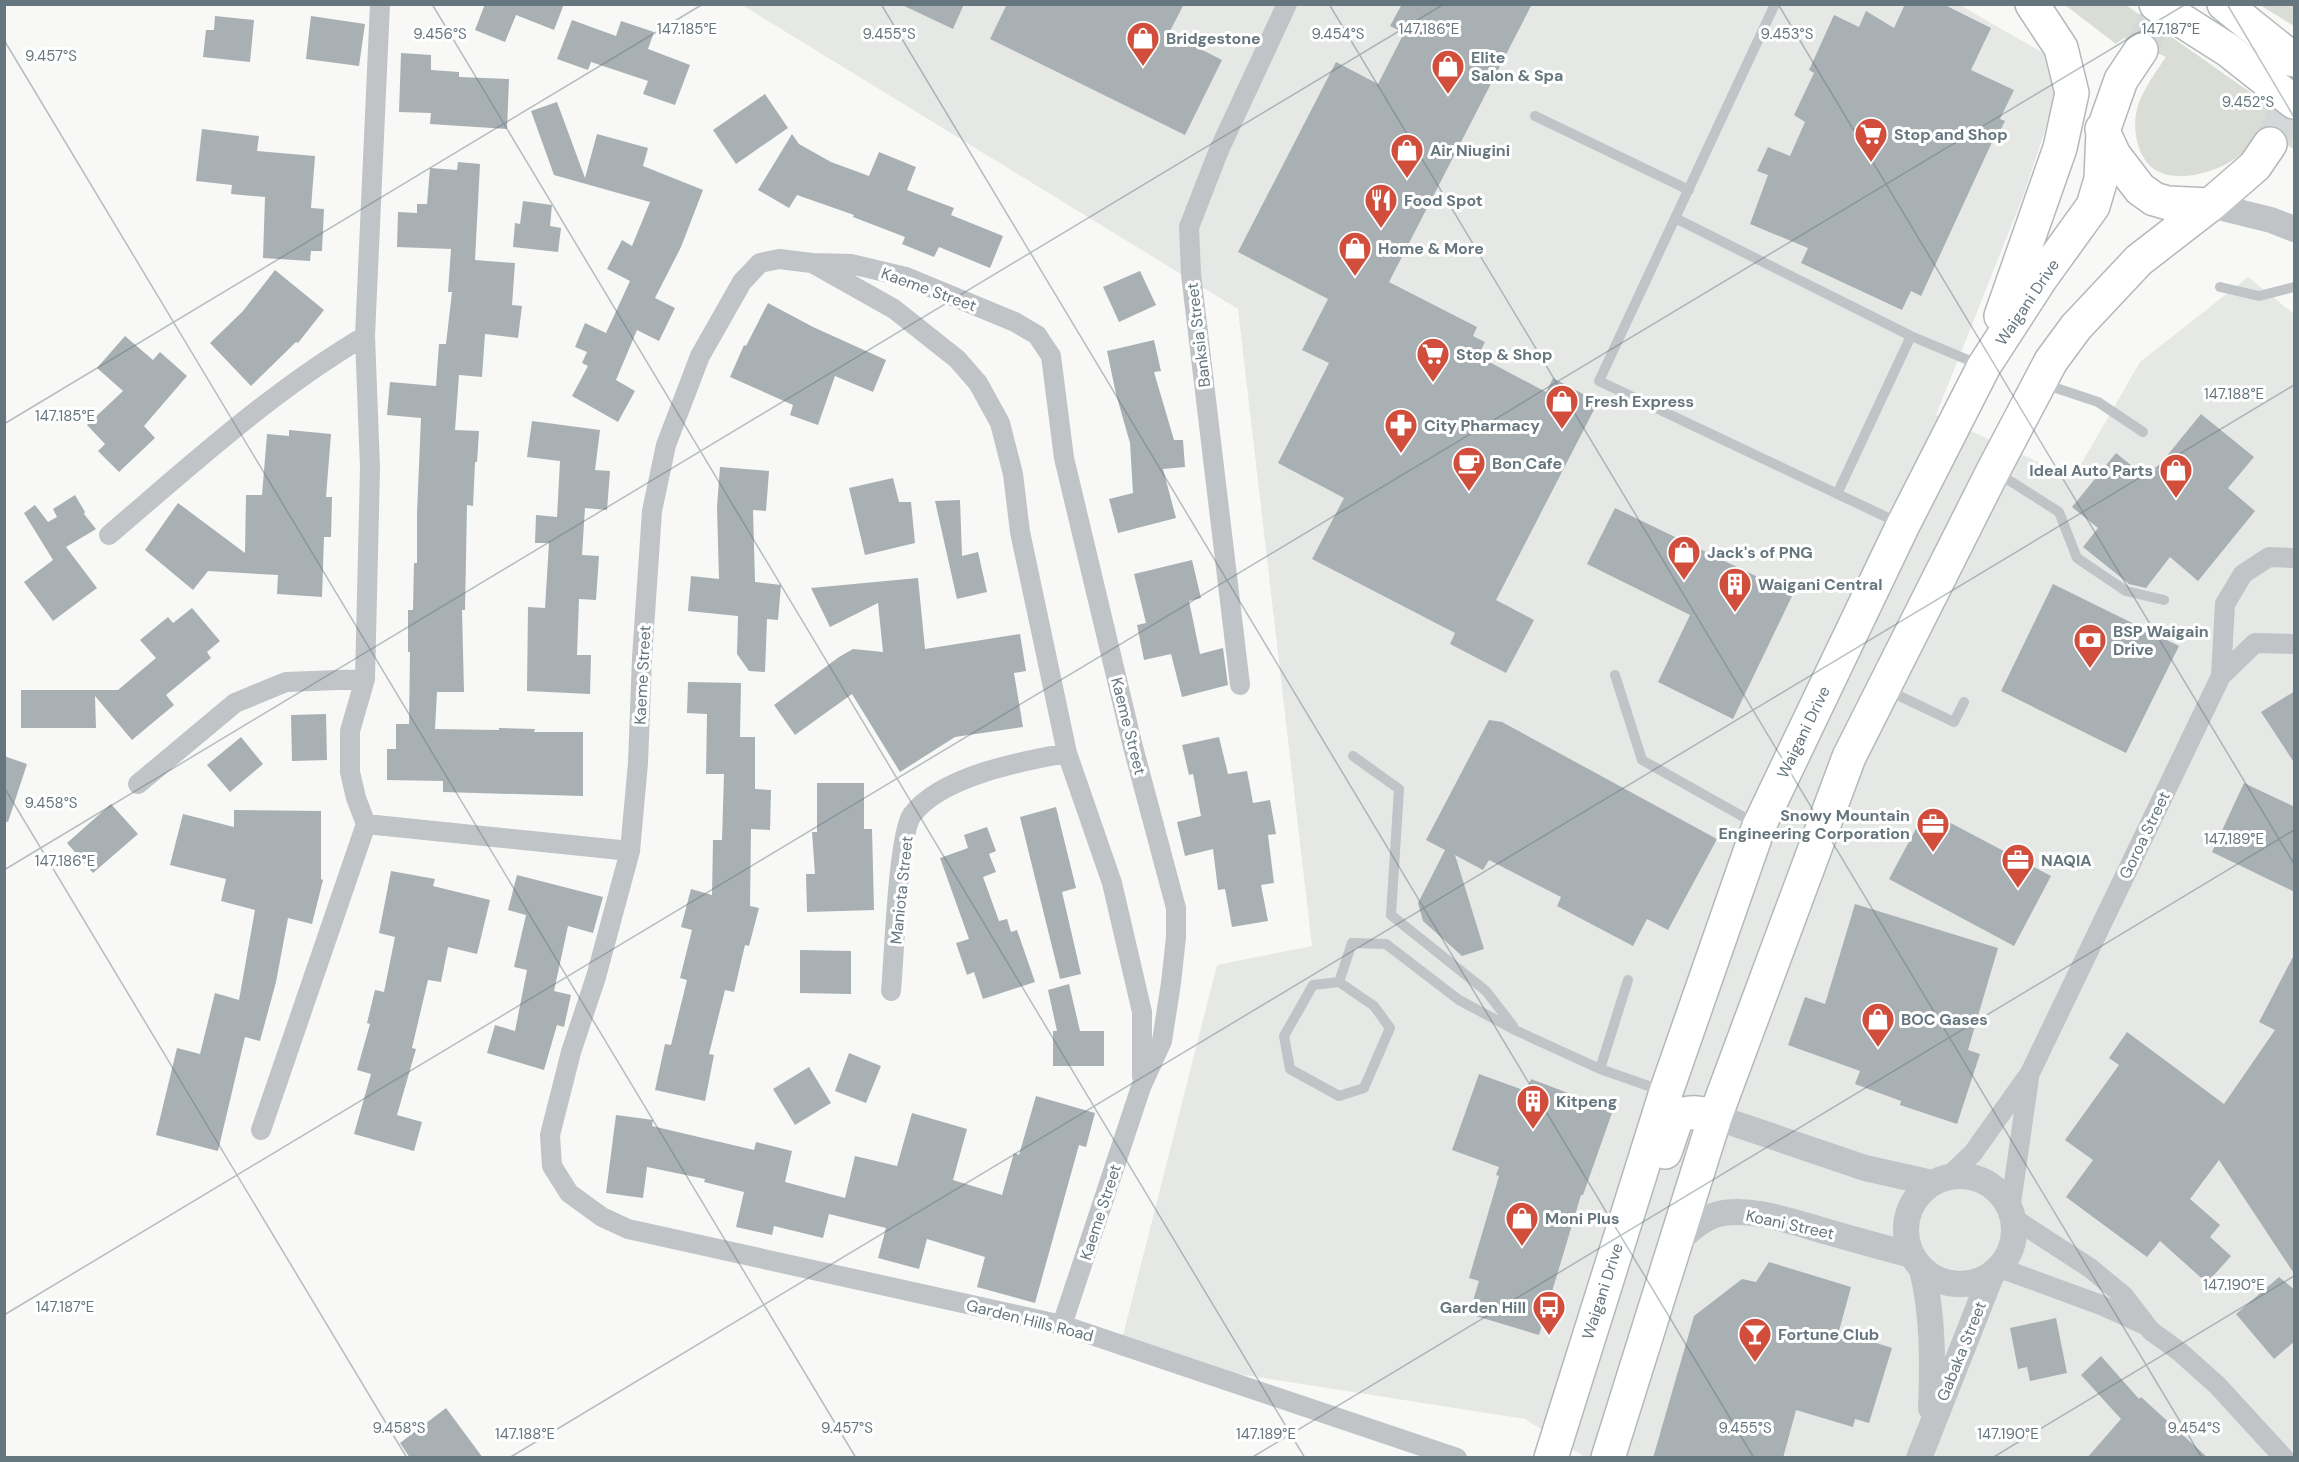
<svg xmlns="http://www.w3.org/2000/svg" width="2299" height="1462" viewBox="0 0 2299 1462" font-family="'DM Sans',sans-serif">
  <rect width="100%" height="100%" fill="#f8f8f6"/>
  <!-- built -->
  <path fill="#e6e8e6" d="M1958,4l108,62 -42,128 -88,221 137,63 67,-116 108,-85 46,37v1143h-709l-60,-38 -407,-64 99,-390 95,-19 -74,-637 -496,-304z"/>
  <!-- green -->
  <path fill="#d9ddd5" d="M2065,5h61l131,92 37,36v16l-35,-20c-7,11 -12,22 -23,29 -19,14 -57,25 -79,13 -20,-11 -25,-42 -20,-62 4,-16 19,-38 29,-52l-42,-19 -8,6z
    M2260,5h34v21z"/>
  <!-- building -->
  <path fill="#a8b0b4" d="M485,4h79l-10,26 -38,-15 -11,27 -30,-12z
    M900,4h64l-11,25z
    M1007,4h177l-15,29 53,27 -37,75 -195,-96z
    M1402,4h130l-143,278 88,45 -4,9 12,6 -7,14 68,36 7,-14 45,24 -102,198 38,20 -28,53 -56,-29 5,-11 -143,-74 32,-61 -66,-35 51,-100 -27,-13 26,-51 -90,-47 98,-190 42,22 26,-51 -14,-7z
    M1905,4h38l48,24 -20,42 43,20 -14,29 5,2 -10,20 -2,-1 -72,156 -10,-5 -9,19 -101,-47 7,-15 -58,-24 18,-49 -11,-4 11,-24 22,9 15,-34 -11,-7 20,-42 -5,-3 25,-55 25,12 7,-16 28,17z
    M215,16l39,4 -4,42 -47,-5 3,-27h8z
    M311,16l54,8 -6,42 -53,-7z
    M572,20l44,16 5,-15 33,11 -6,17 42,16 -15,40 -32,-11 5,-13 -57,-19 -3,8 -31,-11z
    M401,53l30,2v15l28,2v5l50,2 -2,50 -77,-5 1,-11 -32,-1z
    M765,94l23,34 -52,36 -23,-34z
    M557,102l28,76 12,-44 51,14 -5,18 60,24 -22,57 -26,51 20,10 -16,33 -22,-11 -21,50 19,11 -17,31 -46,-26 16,-30 -6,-3 5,-11 -12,-5 10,-24 21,10 24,-52 -23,-12 15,-29 10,6 18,-44 -96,-27 -23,-64z
    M202,129l57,7 -2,15 58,5 -4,52 13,1 -2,42h-11l-1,10 -47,-3 2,-61 -34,-3 1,-9 -36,-4z
    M792,134l7,10 32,18 38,14 10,-24 37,15 -9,23 47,18 -3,7 52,21 -13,32 -51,-21 -5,10 -32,-13 3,-7 -52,-20 1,-2 -57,-20 -8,13 -31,-18z
    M458,162l22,2 -5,96 40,3 -3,42 10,1 -4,32 -33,-4 -3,43 -23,-2 -4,55 24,1 -2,31h-2l-2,44 -6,-1 -2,105h-3l2,82h-27l-2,37 64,1v-2l36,1 -1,3h49v64l-140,-4v-11l-56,-1v-31h9v-25h13l1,-72h-2v-42h5l1,-47h3v-50l4,-95 -34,-3 3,-33 46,4 3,-42h7l6,-52h-4l3,-43 -54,-2 1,-35 19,1v-9h10l3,-36 27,2z
    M523,201l29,4 -2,21 11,2 -3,24 -45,-5 2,-24 5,1z
    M275,270l49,40 -26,33 -2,-1 -45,44 -41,-43 33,-32z
    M1140,271l16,34 -37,17 -16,-35z
    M768,303l45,24 73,33 -13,32 -38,-16 -17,49 -28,-10 3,-10 -63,-28 14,-32 2,1z
    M125,336l28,24 7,-8 27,24 -43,50 11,12 -36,34 -21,-21 7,-7 -18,-19 36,-34 -26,-23z
    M1154,340l7,31 -7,1 20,68h9l2,27 -22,2 13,49 -58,15 -9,-34 24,-6 -3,-50 -14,-49 -9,-43z
    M2201,414l53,43 -26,31 27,23 -57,70 -28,-24 -24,31 -17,-4 -46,-37 15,-19 -26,-21 44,-54 32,26z
    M532,421l68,9 -5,40 15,1 -3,39 -22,-2 -3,47 17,1 -3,44 -17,-1 -2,56h14l-1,39 -63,-3 1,-84 17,1 4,-65h-14l1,-28 21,2 3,-56 -33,-4z
    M289,430l42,4 -5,63h6l-1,40h-7l-2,60 -45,-3 1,-19 -70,-4 -15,19 -48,-40 33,-47 67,50 1,-58h16l5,-61 22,2z
    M720,467l49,4 -3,40 -13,-1 2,72 26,3 -3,35 -11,-1 -2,53 -16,-1 -12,-17 1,-38 -50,-5 3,-35 28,3 -2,-72z
    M893,478l6,24h12l4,41 -50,12 -16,-67z
    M75,495l10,17 -1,2 12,15 -30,18 31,41 -44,33 -29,-39 29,-22 -29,-47 11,-8 13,17 9,-5 -4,-8z
    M960,500l2,56 16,-4 9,40 -30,7 -22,-98z
    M1615,508l178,86 -60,125 -75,-37 32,-67 -103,-51z
    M1192,560l9,38 -12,3 11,53 23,-6 5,37 -46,12 -11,-43 -27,6 -7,-35 9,-2 -12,-49z
    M918,578l7,71 95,-15 6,37 -12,2 9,54 -68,10 -55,35 -48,-78 -57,41 -21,-30 65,-48 14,-8 30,3 -5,-49 -48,24 -19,-39z
    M2053,584l126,62 -53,107 -125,-62z
    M192,608l28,33 -13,11 4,6 -45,37 8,10 -42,35 -37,-44 1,32h-75v-38h97l38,-32 -16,-18 28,-23 5,6z
    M688,682l53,1 -1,54h15v52l16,1 -1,40 -19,-1 -1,77 9,2 -10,38 -4,-1 -11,47 -9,-2 -16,64 5,1 -9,46 -50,-11 10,-46 6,1 16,-65 -7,-2 12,-48 -11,-3 10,-38 21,6 1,-55h9l2,-66h-18l1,-60 -20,-1z
    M2295,691v73l-34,-52z
    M326,714l1,46 -35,1 -1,-46z
    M1489,720l13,2 215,117 -49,91 -21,-11 -14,27 -76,-40 4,-9 -72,-37 -6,10 -28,-15 29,94 -22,7 -39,-35 -5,-18 27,-53 -19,-10z
    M241,737l22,27 -33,28 -23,-27z
    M1219,737l9,37 19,-3 6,32 17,-3 6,34 -8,1 6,48 -13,2 7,36 -36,6 -7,-38 -7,1 -5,-41 -28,7 -8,-34 24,-6 -8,-42 -4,1 -7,-30z
    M4,756l23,8 -19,58 -4,-1z
    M817,783h47v46h8l2,81 -67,2 -1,-38h9l-3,-42h5z
    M2244,783l51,24v85l-83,-40z
    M111,804l27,30 -45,39 -26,-30z
    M1056,807l20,81 -14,4 19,82 -21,5 -40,-162z
    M234,810l87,1v68l2,1 -11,44 -24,-6 -12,64 -16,59 -15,-4 -27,114 -62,-16 21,-87 23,6 15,-61 24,7 16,-90 -34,-9 5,-22 -56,-14 13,-51 51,13z
    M1926,810l125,66 -37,70 -125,-67z
    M987,827l9,24 -7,3 7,18 -13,5 16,44 8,-2 4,13 6,-2 18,52 -52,17 -9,-27 -7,3 -11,-32 13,-4 -29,-81 28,-10 -4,-13z
    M391,871l44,8 -2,7 57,14 -13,54 -29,-7 -7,35 -13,-2 -16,68 4,1 -19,66 25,7 -8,29 -60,-17 17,-60 -14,-4 13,-46 -3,-1 8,-33 9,2 11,-55 -16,-4z
    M517,875l86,22 -10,36 -25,-7 -14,65 17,4 -7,32 -7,-2 -13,45 -57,-17 8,-28 20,6 12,-61 -13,-3 12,-52 -18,-5z
    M1855,904l143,44 -30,102 12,4 -23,70 -57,-19 1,-4 -46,-17 5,-13 -72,-26 17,-48 20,7z
    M800,950l51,1v43l-51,-1z
    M2295,953v322l-76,-115 -29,39 30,26 -10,12 21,19 -24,27 -47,-42 -13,16 -81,-60 27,-37 -28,-20 54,-75 -10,-7 18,-26 97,72 51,-74 -16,-8z
    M1069,984l11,47h24v35h-51v-35h4l-9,-41z
    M849,1053l32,13 -15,37 -31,-12z
    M809,1067l22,36 -36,22 -22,-36z
    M1479,1074l47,17 5,-12 82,31 -30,85h-2l-42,140 -70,-21 10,-33 -10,-3 30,-102 -3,-1 3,-8 -47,-17z
    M1036,1096l59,17 -9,34 -7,-2 -44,158 -58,-16 8,-30 -58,-18 -8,30 -41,-11 8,-30 -57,-14 -6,24 -49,-12 -2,9 -36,-8 8,-35 -40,-10 1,-3 -58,-12 -4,31 -37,-5 10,-78 37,5 -1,6 102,24 2,-8 36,9 -7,31 60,16 10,-42 42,10 15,-53 55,16 -14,51 49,15 12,-42 5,2z
    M1769,1262l82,25 -12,44 53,17 -23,75 -14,-4 -2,8 -57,-17 -13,48h-130l41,-142 48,-37 14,3z
    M2279,1277l16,13v51l-21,18 -38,-45z
    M2056,1318l11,55 -37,8 -3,-14 -9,2 -8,-41z
    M2101,1356l38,43 2,-2 67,61h-121l34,-39 -40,-44z
    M446,1408l37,50h-73l-10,-15z"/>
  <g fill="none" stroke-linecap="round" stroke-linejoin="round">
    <!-- trunk-tunnel -->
    <path stroke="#d4d8d8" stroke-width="33" stroke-dasharray="33 16" stroke-linecap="butt" d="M2141,50l21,-46
      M2270,144l24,-50"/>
    <defs>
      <path id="trunk" d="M2156,4l72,46 66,52
        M2224,4l70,56
        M2102,129l12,26 26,34 14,10 14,4 42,2
        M2001,316l59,-168 12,-55 -11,-45 -29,-44
        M1665,1152l12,-35c13,-7 23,-4 38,0
        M1551,1458l115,-366 93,-266 144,-301 81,-159 57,-88 52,-72 8,-27 2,-48 18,-51 20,-30
        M1608,1458l107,-341 134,-360 144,-286 58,-110 25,-34 63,-67 71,-55 45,-39 15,-22"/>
    </defs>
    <!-- trunk casing -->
    <use href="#trunk" stroke="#b3b8ba" stroke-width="36"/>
    <!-- service -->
    <path stroke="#c0c4c7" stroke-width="10" d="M1775,4l-176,377 302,143
      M1535,116l154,74
      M1675,218l236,118 69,29
      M2220,287l39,9 35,-9
      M2044,384l54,18 45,30
      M1996,472l63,40 18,46 49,33 38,9
      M1837,494l74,-158
      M1615,675l27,85 114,64
      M1887,690l67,32 10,-20
      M1353,756l46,33 -8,126 95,76 27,35
      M1628,980l-28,89 63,22
      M1339,982l-26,3 -29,51 6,33 49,27 25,-8 26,-60 -16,-22 -35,-24 13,-39 34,1 73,56 58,31 83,38"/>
    <!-- minor -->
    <path stroke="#c0c4c7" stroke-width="20" d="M814,264l80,45 63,50 21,24 22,40 13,51 7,58 47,221 45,130 30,129v65
      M109,535c82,-70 163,-144 256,-199
      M2221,676l4,-72 18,-30 26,-17 25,1
      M1240,685l-49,-411 -2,-47 30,-77 68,-146
      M138,784l97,-81 51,-21 79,-3
      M366,824l264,27
      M891,991c3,-31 7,-157 21,-176 29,-39 110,-54 155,-62
      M261,1130l105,-306 -10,-26 -6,-26v-41l15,-52 5,-211 -5,-132 15,-332
      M1948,1177l25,-24 57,-80 191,-397 34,-33 39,1
      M2010,1210l19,-132
      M2013,1218l77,50 34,28 27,35 29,21 37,33 67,73
      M2000,1268l101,37 44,20
      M1062,1325l79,-238 21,-46 9,-58 5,-46v-29l-43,-161 -69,-289 -13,-102 -14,-21 -22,-13 -109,-45 -55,-13 -39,-1 -33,-4 -19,4 -18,19 -42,74 -34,89 -14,66 -10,147 -4,105 -8,88 -34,126 -25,75 -21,83 2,31 17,27 33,24 26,12 434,96 395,133"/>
    <!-- tertiary -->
    <path stroke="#c0c4c7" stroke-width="26" d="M2210,205l61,15 23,9
      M1715,1117l150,51 67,15
      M1906 1230a54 54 0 1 1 108 0a54 54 0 1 1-108 0Z
      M1675,1244c11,-11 25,-24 40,-29 34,-10 81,8 113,17 28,8 56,16 84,23
      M1922,1269c11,46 11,92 9,139
      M1919,1458l72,-182"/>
    <!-- trunk -->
    <use href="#trunk" stroke="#fff" stroke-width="33"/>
  </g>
  <!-- ticks -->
  <path fill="none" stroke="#66767e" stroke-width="1.5" stroke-opacity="0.45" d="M432,4l873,1454M881,4l873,1454M1329,4l873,1454M1778,4l516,860M2227,4l67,113M4,40l852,1418M4,424l699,-420M4,787l403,671M4,870l1440,-866M4,1315l2182,-1311M509,1458l1785,-1073M1251,1458l1043,-628M1992,1458l302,-182"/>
  <!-- icons -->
  <defs>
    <symbol id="shop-pin" viewBox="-11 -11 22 30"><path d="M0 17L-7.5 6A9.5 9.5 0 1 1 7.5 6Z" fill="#d24e3c" stroke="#fff"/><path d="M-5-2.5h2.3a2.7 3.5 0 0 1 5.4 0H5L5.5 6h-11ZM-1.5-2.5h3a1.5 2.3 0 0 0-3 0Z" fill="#fff"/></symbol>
    <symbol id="supermarket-pin" viewBox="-11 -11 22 30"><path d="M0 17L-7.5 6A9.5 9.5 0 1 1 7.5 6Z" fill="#d24e3c" stroke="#fff"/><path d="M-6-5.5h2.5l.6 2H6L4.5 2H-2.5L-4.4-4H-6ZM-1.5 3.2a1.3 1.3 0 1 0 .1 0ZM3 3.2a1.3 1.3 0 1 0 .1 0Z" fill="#fff"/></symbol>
    <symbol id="restaurant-pin" viewBox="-11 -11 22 30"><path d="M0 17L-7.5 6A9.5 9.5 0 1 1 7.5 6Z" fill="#d24e3c" stroke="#fff"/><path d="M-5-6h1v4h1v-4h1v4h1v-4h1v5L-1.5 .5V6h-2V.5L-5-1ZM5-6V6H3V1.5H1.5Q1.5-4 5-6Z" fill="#fff"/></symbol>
    <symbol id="pharmacy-pin" viewBox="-11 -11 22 30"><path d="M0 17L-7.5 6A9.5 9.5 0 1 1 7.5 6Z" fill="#d24e3c" stroke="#fff"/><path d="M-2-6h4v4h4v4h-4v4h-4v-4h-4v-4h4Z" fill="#fff"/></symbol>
    <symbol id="cafe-pin" viewBox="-11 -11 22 30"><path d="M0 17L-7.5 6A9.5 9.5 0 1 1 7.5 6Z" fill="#d24e3c" stroke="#fff"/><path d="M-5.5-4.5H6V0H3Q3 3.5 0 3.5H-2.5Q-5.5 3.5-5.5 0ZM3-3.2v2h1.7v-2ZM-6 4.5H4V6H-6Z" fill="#fff"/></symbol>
    <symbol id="building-pin" viewBox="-11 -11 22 30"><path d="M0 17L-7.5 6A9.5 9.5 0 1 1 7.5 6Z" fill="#d24e3c" stroke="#fff"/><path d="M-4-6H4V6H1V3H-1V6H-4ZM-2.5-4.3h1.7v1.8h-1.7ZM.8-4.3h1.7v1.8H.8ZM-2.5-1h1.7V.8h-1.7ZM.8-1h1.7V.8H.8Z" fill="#fff"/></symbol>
    <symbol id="bank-pin" viewBox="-11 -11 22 30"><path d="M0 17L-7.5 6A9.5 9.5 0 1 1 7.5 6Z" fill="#d24e3c" stroke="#fff"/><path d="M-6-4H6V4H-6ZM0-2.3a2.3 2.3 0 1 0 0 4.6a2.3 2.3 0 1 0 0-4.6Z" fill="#fff"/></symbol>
    <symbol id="office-pin" viewBox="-11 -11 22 30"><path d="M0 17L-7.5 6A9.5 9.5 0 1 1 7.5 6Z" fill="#d24e3c" stroke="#fff"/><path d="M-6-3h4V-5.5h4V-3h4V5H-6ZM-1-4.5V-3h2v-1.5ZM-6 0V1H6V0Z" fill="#fff"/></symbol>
    <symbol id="bus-pin" viewBox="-11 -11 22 30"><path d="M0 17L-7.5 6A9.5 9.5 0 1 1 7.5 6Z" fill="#d24e3c" stroke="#fff"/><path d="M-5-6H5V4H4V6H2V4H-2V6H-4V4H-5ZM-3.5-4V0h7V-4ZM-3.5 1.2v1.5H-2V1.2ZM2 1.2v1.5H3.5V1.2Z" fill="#fff"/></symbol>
    <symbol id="bar-pin" viewBox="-11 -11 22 30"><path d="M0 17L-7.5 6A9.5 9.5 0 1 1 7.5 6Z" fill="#d24e3c" stroke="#fff"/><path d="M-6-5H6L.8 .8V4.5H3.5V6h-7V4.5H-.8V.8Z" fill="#fff"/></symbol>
  </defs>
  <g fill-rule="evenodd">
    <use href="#shop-pin" x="1124" y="19" width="38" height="52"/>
    <use href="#shop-pin" x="1429" y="47" width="38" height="52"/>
    <use href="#supermarket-pin" x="1852" y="115" width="38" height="52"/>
    <use href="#shop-pin" x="1388" y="131" width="38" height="52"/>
    <use href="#restaurant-pin" x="1362" y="181" width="38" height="52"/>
    <use href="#shop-pin" x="1336" y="229" width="38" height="52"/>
    <use href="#supermarket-pin" x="1414" y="335" width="38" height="52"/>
    <use href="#shop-pin" x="1543" y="382" width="38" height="52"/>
    <use href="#pharmacy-pin" x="1382" y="406" width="38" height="52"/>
    <use href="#cafe-pin" x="1450" y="444" width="38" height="52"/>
    <use href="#shop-pin" x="2157" y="451" width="38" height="52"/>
    <use href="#shop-pin" x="1665" y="533" width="38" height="52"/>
    <use href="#building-pin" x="1716" y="565" width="38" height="52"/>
    <use href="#bank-pin" x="2071" y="621" width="38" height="52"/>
    <use href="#office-pin" x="1914" y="805" width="38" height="52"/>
    <use href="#office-pin" x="1999" y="841" width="38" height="52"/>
    <use href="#shop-pin" x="1859" y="1000" width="38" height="52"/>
    <use href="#building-pin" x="1514" y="1082" width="38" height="52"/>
    <use href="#shop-pin" x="1503" y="1199" width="38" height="52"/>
    <use href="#bus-pin" x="1530" y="1288" width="38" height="52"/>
    <use href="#bar-pin" x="1736" y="1315" width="38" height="52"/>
  </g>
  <g text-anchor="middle" stroke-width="6" stroke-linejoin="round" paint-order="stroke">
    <!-- poi labels -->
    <g font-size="16" font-weight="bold" fill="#66767e" stroke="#fff" text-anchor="start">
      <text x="1166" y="44">Bridgestone</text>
      <text x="1471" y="63">Elite<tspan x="1471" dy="18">Salon &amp; Spa</tspan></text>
      <text x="1894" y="140">Stop and Shop</text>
      <text x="1430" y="156">Air Niugini</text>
      <text x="1404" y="206">Food Spot</text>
      <text x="1378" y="254">Home &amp; More</text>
      <text x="1456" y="360">Stop &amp; Shop</text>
      <text x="1585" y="407">Fresh Express</text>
      <text x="1424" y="431">City Pharmacy</text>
      <text x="1492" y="469">Bon Cafe</text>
      <text x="2153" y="476" text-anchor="end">Ideal Auto Parts</text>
      <text x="1707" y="558">Jack's of PNG</text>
      <text x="1758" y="590">Waigani Central</text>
      <text x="2113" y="637">BSP Waigain<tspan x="2113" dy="18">Drive</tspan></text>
      <text x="1910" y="821" text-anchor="end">Snowy Mountain<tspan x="1910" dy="18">Engineering Corporation</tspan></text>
      <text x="2041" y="866">NAQIA</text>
      <text x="1901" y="1025">BOC Gases</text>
      <text x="1556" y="1107">Kitpeng</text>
      <text x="1545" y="1224">Moni Plus</text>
      <text x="1526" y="1313" text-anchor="end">Garden Hill</text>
      <text x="1778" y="1340">Fortune Club</text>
    </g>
    <!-- street labels -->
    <g font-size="16" fill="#66767e" stroke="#fff">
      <text transform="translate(929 289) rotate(20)" y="6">Kaeme Street</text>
      <text transform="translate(2027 302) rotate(-56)" y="6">Waigani Drive</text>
      <text transform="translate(1198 335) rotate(-97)" y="6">Banksia Street</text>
      <text transform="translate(642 675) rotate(-87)" y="6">Kaeme Street</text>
      <text transform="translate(1129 726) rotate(76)" y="6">Kaeme Street</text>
      <text transform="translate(1803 732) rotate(-64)" y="6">Waigani Drive</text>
      <text transform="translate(2144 835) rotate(-64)" y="6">Goroa Street</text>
      <text transform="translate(901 890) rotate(-84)" y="6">Maniota Street</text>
      <text transform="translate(1100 1212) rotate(-72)" y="6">Kaeme Street</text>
      <text transform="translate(1790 1224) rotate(12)" y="6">Koani Street</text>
      <text transform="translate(1602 1291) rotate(-72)" y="6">Waigani Drive</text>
      <text transform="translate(1030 1320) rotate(14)" y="6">Garden Hills Road</text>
      <text transform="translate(1961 1351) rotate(-68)" y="6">Gabaka Street</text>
    </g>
  </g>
  <g font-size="15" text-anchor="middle" fill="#66767e" stroke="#fff" stroke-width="6" stroke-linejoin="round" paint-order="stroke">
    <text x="687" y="34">147.185°E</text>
    <text x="1429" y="34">147.186°E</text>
    <text x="2171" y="34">147.187°E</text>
    <text x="440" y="39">9.456°S</text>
    <text x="889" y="39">9.455°S</text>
    <text x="1338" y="39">9.454°S</text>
    <text x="1787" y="39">9.453°S</text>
    <text x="51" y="61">9.457°S</text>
    <text x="2248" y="107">9.452°S</text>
    <text x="2234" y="399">147.188°E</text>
    <text x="65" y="421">147.185°E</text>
    <text x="51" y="808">9.458°S</text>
    <text x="2234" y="844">147.189°E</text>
    <text x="65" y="866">147.186°E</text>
    <text x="2234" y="1290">147.190°E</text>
    <text x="65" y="1312">147.187°E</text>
    <text x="399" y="1433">9.458°S</text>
    <text x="847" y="1433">9.457°S</text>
    <text x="1745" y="1433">9.455°S</text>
    <text x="2194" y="1433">9.454°S</text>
    <text x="525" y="1439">147.188°E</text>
    <text x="1266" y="1439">147.189°E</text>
    <text x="2008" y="1439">147.190°E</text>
  </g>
  <!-- border -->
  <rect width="2299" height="1462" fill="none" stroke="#66767e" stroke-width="12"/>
</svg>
